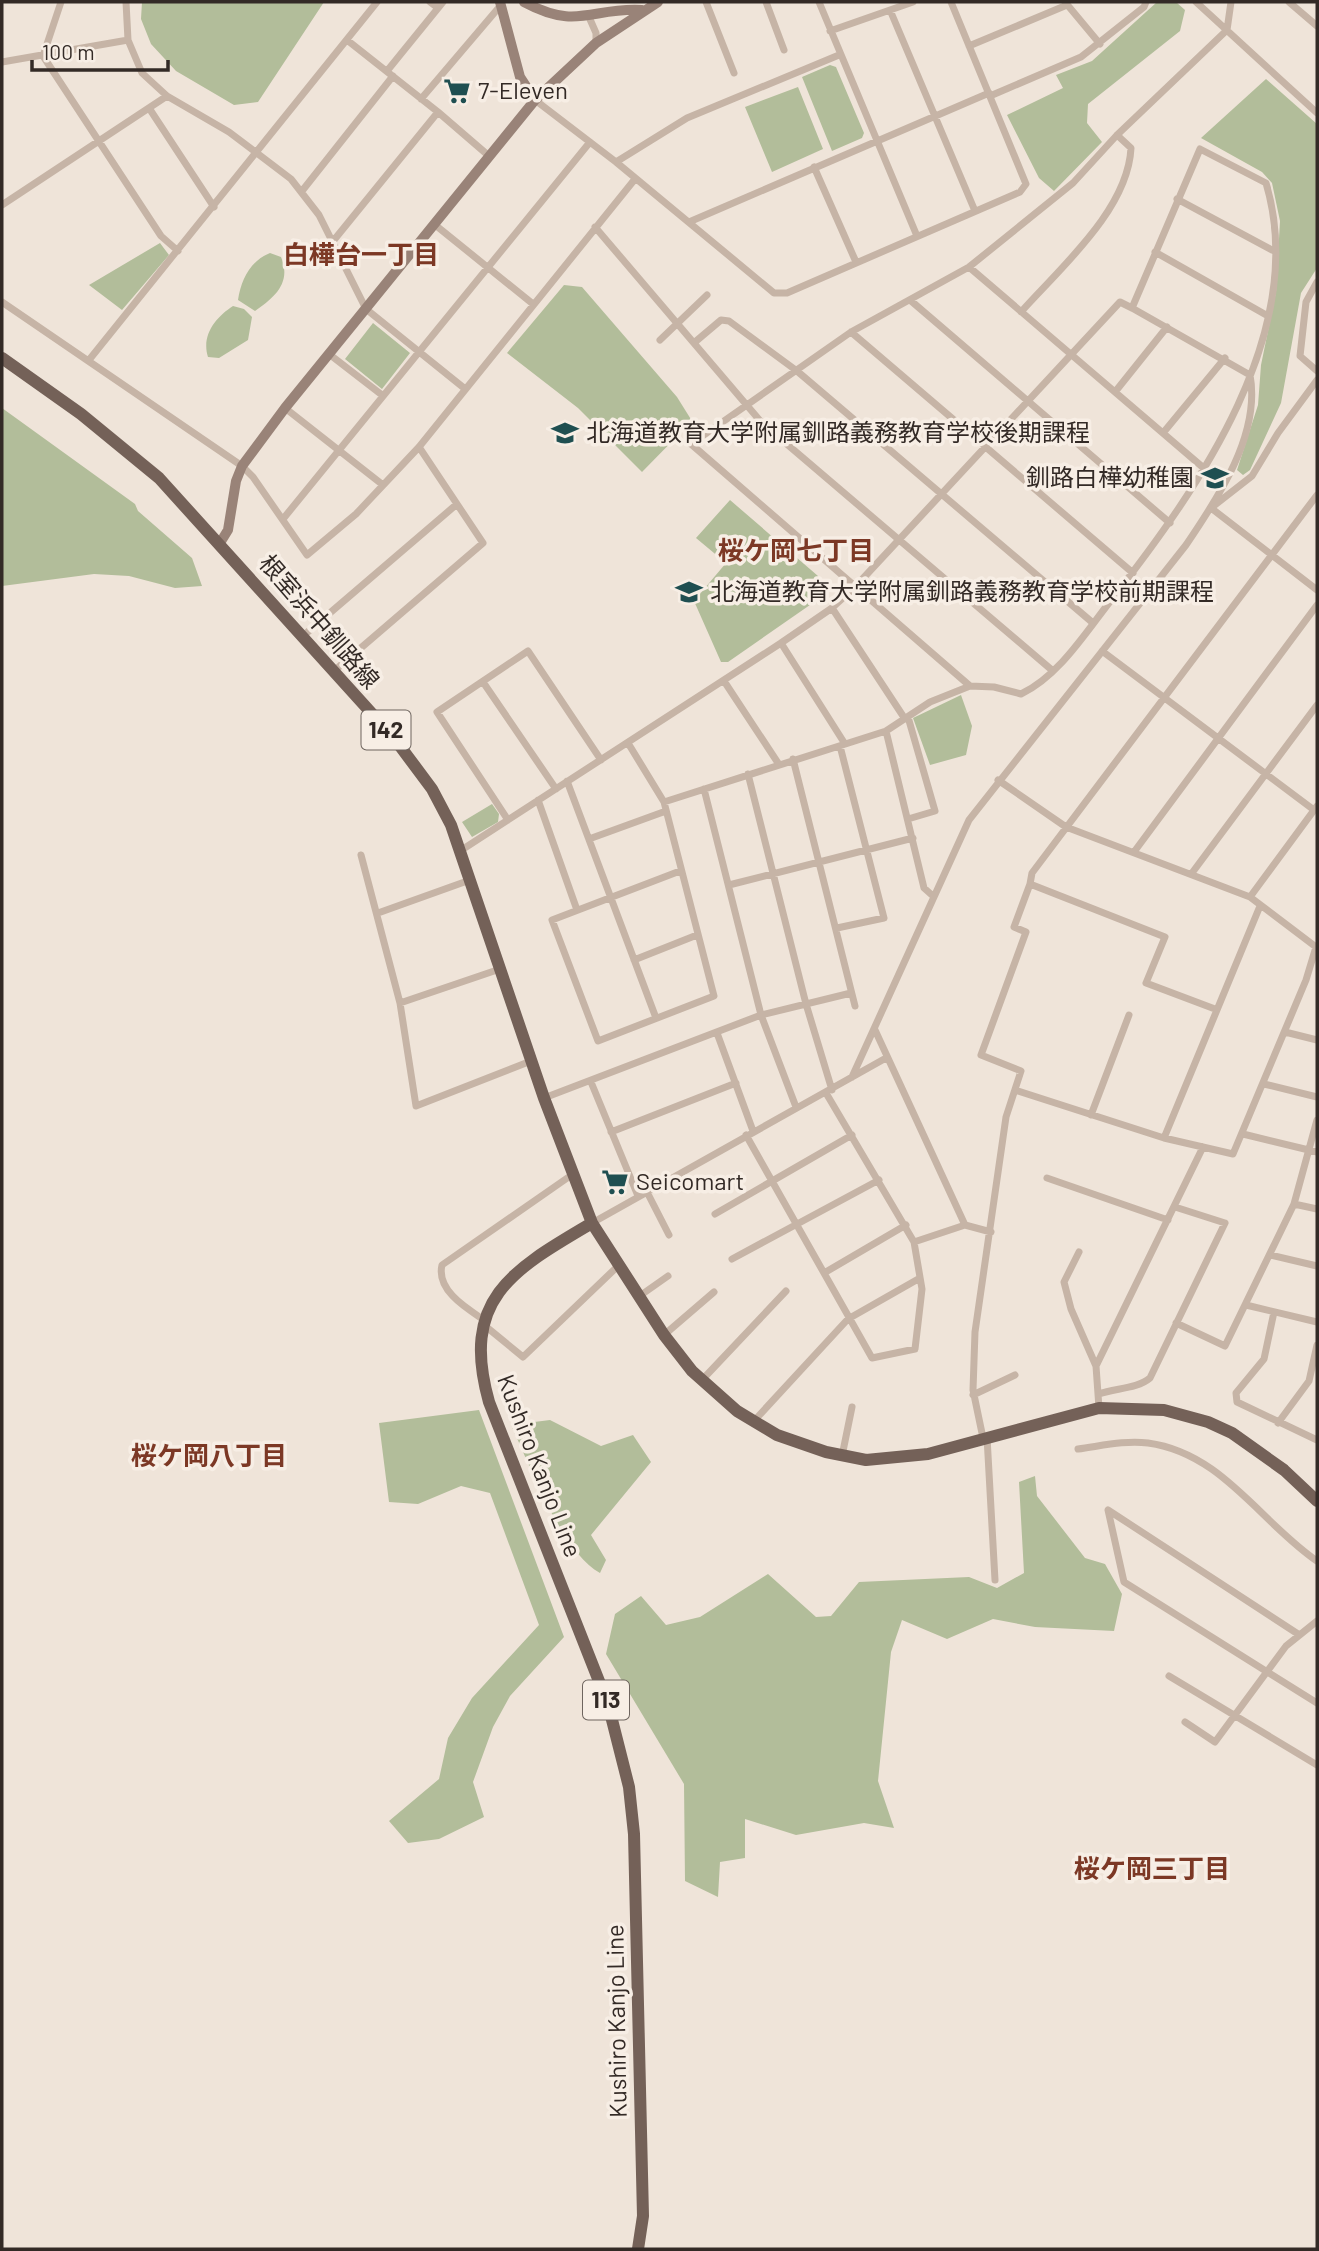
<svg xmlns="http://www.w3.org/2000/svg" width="1319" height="2251" viewBox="0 0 1319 2251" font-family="Barlow,'Noto Sans JP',sans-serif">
  <rect width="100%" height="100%" fill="#efe4d9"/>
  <!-- green -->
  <path fill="#b2bd9a" d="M142,2h182l-66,100 -24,3 -58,-34 -25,-27 -10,-25z
    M1157,2h19l9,8 -5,21 -92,73 -1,19 15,19 -48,49 -15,-13 -32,-63 56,-27 -7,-13 36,-14z
    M830,65l6,2 28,66 -2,5 -30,13 -30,-74z
    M1266,79l51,45v144l-16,25 -20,110 -31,67 -7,5 -6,-5 21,-65 3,-40 15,-73 4,-71 -8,-38 -10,-11 -61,-34z
    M798,87l25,62 -51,23 -27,-65z
    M160,243l9,12 -47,55 -33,-25z
    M270,253l11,4c11,26 -7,41 -26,54l-17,-11c3,-20 12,-39 32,-47z
    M564,285l18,2 95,110 15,24 -50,51 -64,-64 -71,-55z
    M233,306l11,3 8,8 -4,23 -29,18 -11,-1c-7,-22 8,-40 25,-51z
    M373,323l37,30 -28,36 -37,-30z
    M2,408l133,96 3,7 54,47 10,28 -27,2 -46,-12 -35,-2 -92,12z
    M730,500l88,76 2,22 -92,64h-7l-27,-61 32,-38 -30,-25z
    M961,695l11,31 -6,29 -36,10 -17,-47z
    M492,804l7,10 -1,8 -26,15 -10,-15z
    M479,1410l85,227 -54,59 -17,31 -20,55 11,35 -45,22 -31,4 -19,-22 50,-42 9,-41 24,-40 67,-73 -49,-132 -29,-7 -43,18 -29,-2 -10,-79z
    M550,1420l51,26 32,-11 18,27 -60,73 15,25 -6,13c-38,-20 -70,-108 -89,-148z
    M1035,1476l2,20 48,62 20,6 17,30 -8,37 -79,-4 -42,-8 -46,20 -45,-19 -11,32 -13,129 16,47 -30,-5 -68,12 -51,-16v39l-25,4 -2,35 -33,-16 -1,-97 -78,-130 9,-40 26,-18 25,29 34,-8 68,-43 48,43 15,-1 28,-34 110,-5 28,11 27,-15 -5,-91z"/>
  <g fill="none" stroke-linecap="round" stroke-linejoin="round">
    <!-- street -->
    <path stroke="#c6b4a6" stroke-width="7" d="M61,2l-18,54 118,180 17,15
      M126,2l2,38 14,33 25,23 62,36 62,47 28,36 47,94 98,79
      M430,2l8,6
      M706,2l28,71
      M766,2l18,48
      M819,2l98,234
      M1065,2l35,42
      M1196,2l121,111
      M1289,2l28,24
      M890,10l85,201
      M589,17l7,16v10
      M830,31l83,-29
      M969,46l98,-41
      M2,62l126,-22
      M387,71l56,-69
      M990,96l91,-39 63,-50 2,-5
      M421,99l80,-94
      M535,100l81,62 158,131h13l233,-101 6,-8 -75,-182
      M149,108l65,99
      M438,112l51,44
      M616,162l71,-44 152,-63
      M814,167l42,95
      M302,191l91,-115
      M1177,199l97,52
      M2,205l165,-109
      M689,222l300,-129
      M434,224l99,80
      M595,227l167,196 291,248
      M334,240l104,-128 -91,-72
      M1155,252l113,64
      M969,267l237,203
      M1317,282l-11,20 -6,54 17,15
      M910,300l260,223
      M2,302l240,164 11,11 54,78 49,-41 63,-67 216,-268
      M1021,312c39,-44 107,-102 110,-164l-14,-13
      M851,332l282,241
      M660,340l47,-45
      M695,342l26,-22 8,1 68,50 296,252
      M329,354l53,41
      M89,360l288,-358
      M1317,380l-39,53 -26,43 -41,32 106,82
      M1115,392l52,-65
      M285,408l98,77
      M1163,433l62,-75
      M283,519l307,-377
      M832,608l73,111
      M303,636l154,-132
      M781,643l64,101
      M1102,651l212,159
      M334,671l149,-128 -64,-96
      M724,681l54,82
      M483,682l73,107
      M970,686l-279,-242 160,-112 118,-65 104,-84 44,-48 110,-105 4,-28
      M908,717l27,94 -27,8
      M886,731l38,157 9,8
      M628,743l36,59 50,194 -116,45 -46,-121 128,-49
      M793,759l62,247
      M748,774l58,230 26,86
      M998,780l68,47 184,70 66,50 -10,33 -73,174 -69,-16 -149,-48
      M567,781l89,237
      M704,789l57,226 35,92
      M538,800l39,110
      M508,820l-71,-108 91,-61 73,109
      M589,839l77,-28
      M460,851l321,-208 51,-35 23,-21 265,-285 12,6 68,-159 66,34c44,148 -68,306 -154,416 -26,33 -53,77 -91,95l-27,-7 -24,-1 -40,16 -44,29 -222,71
      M1134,852l183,-247
      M361,855l39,148 16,103 115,-45
      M1192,873l125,-168
      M729,885l184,-47
      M1250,897l67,-91
      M378,913l92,-33
      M837,928l47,-10 -44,-172
      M634,960l63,-25
      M400,1003l100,-34
      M1215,1009l-69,-26 19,-46 -135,-53 2,-11 285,-378
      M875,1030l90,195
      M1285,1032l32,8
      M717,1033l36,98
      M852,1077l117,-257 217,-275c32,-47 75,-111 64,-170l-118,-67
      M591,1082l47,114
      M1264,1084l53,13
      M544,1098l217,-83 90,-22
      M1091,1115l38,-100
      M611,1132l125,-49
      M1243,1134l74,18
      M746,1135l126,223 43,-9 7,-60 -8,-47 -88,-149
      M1164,1138l96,-232
      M1047,1178l121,42
      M647,1192l22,43
      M1294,1204l23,5
      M715,1214l137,-79
      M592,1223l294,-165
      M914,1242l51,-17 26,7
      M1079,1252l-15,30 7,27 25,57 3,42
      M1270,1255l47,11
      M732,1259l147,-79
      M824,1273l82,-48
      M641,1295l27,-19
      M1246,1305l71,17
      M1274,1312l-10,47 -28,34 1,9 80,38
      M484,1320c-18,-12 -48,-30 -42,-55l131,-91
      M1176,1323l49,23 69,-142 23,-84
      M484,1325l39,32 96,-92
      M664,1335l50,-43
      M1096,1366l107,-219
      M702,1380l84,-89
      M1099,1394c16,-6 38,-5 51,-16l75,-155 -50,-16
      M973,1395l42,-20
      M753,1422l95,-103 72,-41
      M1278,1423l31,-42 8,-36
      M987,1437l8,143
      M983,1438l-10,-48 2,-58 31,-215 15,-46 -40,-16 45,-123 -12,-5 16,-43
      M1078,1449c23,-3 47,-9 70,-6 74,10 112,79 169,118
      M842,1456l10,-49
      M1298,1634l-190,-124 16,72 193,121
      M1169,1676l148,89
      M1185,1722l30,20 71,-96 31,-25"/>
    <!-- secondary -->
    <path stroke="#998378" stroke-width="10" d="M524,2c54,29 67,5 118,8
      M535,100l61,-57 62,-41
      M220,543l8,-13 8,-49 6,-15 43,-58 250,-308 -15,-23 -20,-75"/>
    <!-- primary -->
    <path stroke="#746158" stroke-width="12" d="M2,358l79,56 78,64 235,260 38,51 19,36 93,273 48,125 72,112 28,36 45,40 40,24 49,17 40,8 62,-6 171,-46 65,2 44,12 24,11 52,37 33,31
      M592,1223c-80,47 -132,76 -103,179l119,302 21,83 5,47 9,382 -5,33"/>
  </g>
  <!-- icons -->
  <defs>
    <symbol id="supermarket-bare" viewBox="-9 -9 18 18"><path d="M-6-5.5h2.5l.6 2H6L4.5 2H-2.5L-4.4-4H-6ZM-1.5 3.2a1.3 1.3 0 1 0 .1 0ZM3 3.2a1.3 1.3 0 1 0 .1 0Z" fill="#1f4f51" stroke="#f7eee5" stroke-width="2.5" paint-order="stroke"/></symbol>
    <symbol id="school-bare" viewBox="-9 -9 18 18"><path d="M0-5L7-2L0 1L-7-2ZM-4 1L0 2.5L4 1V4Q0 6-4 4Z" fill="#1f4f51" stroke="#f7eee5" stroke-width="2.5" paint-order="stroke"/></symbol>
  </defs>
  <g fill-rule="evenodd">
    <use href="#supermarket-bare" x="438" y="72" width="38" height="38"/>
    <use href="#school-bare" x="546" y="414" width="38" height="38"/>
    <use href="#school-bare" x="1196" y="459" width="38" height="38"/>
    <use href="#school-bare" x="670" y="573" width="38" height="38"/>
    <use href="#supermarket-bare" x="596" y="1163" width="38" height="38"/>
  </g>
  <g text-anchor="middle" stroke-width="7" stroke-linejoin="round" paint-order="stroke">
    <!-- shield labels -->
    <g fill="#f7eee5" stroke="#6e655f" stroke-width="2">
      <rect x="361.5" y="710.5" width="49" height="39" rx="5"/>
      <rect x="583" y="1680.5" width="46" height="39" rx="5"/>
    </g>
    <g font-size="23" font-weight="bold" fill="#332a26">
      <text x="386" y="738">142</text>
      <text x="606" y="1708">113</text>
    </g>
    <!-- poi labels -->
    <g font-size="24" fill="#332a26" stroke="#f7eee5" text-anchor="start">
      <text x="478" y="99">7-Eleven</text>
      <text x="586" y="441">北海道教育大学附属釧路義務教育学校後期課程</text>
      <text x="1194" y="486" text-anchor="end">釧路白樺幼稚園</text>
      <text x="710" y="600">北海道教育大学附属釧路義務教育学校前期課程</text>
      <text x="636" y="1190">Seicomart</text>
    </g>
    <!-- street labels -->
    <g font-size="24" fill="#332a26" stroke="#f7eee5">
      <text transform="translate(319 622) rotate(49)" y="8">根室浜中釧路線</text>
      <text transform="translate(539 1466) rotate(69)" y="8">Kushiro Kanjo Line</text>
      <text transform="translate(617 2021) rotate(-91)" y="8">Kushiro Kanjo Line</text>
    </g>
    <!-- neighbourhood labels -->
    <g font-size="26" font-weight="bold" fill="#7c3825" stroke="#f7eee5">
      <text x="361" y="264">白樺台一丁目</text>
      <text x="796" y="560">桜ケ岡七丁目</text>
      <text x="209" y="1465">桜ケ岡八丁目</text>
      <text x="1152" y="1878">桜ケ岡三丁目</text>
    </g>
  </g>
  <!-- border -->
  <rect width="1319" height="2251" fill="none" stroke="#332a26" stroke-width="7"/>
  <!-- scale -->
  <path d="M32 60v10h136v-10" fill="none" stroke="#332a26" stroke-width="3.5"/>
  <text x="42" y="60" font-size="21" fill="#332a26" stroke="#f7eee5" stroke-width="5" paint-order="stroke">100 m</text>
</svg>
